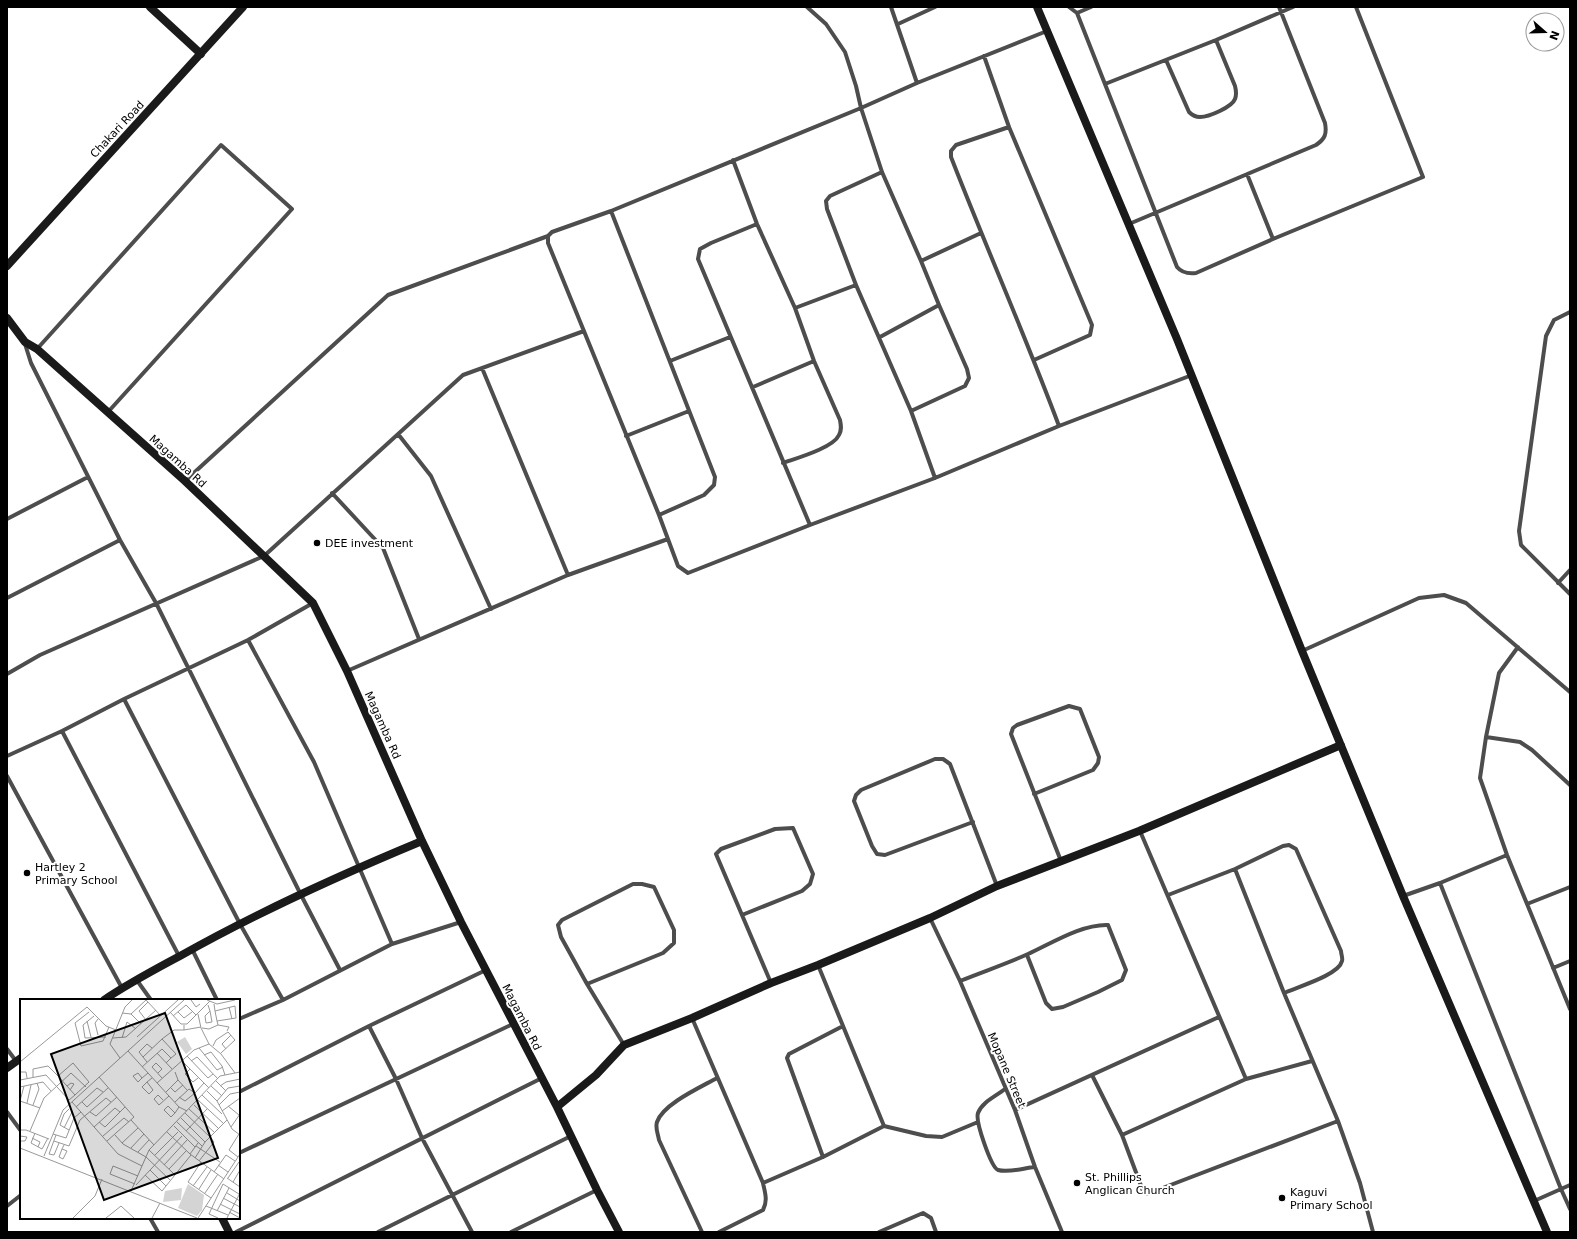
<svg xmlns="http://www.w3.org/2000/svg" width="1577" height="1239" viewBox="0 0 1577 1239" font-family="'DejaVu Sans',sans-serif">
  <rect width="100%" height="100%" fill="#fff"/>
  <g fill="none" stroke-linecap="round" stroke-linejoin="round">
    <!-- street -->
    <path stroke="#4d4d4d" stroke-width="4" d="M807,7l19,17 19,28 11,34 5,22 21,64 39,89 18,44 28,64 2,9 -4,8 -54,25
      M891,7l26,76
      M1069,7l8,6
      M1091,7l-14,6 100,254c5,6 11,7 19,6l77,-34 150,-62 -67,-170
      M898,24l37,-17
      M984,56l25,71 83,198 -2,10 -56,25
      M1166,60l23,52c3,3 7,5 11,5 9,0 32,-10 35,-18 2,-5 1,-9 0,-13l-19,-46
      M1105,84l111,-44 77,-33
      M1009,127l-53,18 -5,6v6c35,90 74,178 108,269
      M733,160l24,64 38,84 19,53 26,59c1,5 2,10 -1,15 -6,13 -42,23 -56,28
      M882,172l-52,24 -4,5 1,8 29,76 55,126 24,67
      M1247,174l26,65
      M611,211l104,266 -1,8 -10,10 -45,20
      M757,224l-46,19 -11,6 -2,10 112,266
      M1129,224l187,-79c9,-6 11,-11 9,-22l-46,-116
      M548,236v7l111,272 19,51 10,7 122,-48 125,-47 124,-52 133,-51
      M921,261l60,-28
      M795,308l61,-23
      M1570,312l-16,8 -8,16 -27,195 2,14 49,49
      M880,337l59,-32
      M25,344l6,19 89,177 36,63 145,292 39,75
      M37,349l184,-204 71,64 -184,203
      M670,361l60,-24
      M482,368l86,207
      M753,387l61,-26
      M398,434l33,42 60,133
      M626,436l63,-25
      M185,481l203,-186 160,-59 4,-4 59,-21 250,-103 56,-25 130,-52
      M332,493l51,55 36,91
      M7,519l81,-42
      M1558,583l12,-13
      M7,598l113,-58
      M248,640l66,122 78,182
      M1518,647l-19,26 -13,64 -6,41 27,77 63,154
      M1302,651l117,-53 25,-3 22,8 104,89
      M347,671l221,-96 100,-36
      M7,674l33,-19 224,-99 199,-181 121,-44
      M124,699l116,225 43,76
      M62,731l117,225
      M1486,737l34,5 12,8 38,35
      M7,756l55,-25 62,-32 124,-59 65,-37
      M7,776l115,212
      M1034,794l59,-24 5,-7 1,-6 -19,-48 -11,-3 -52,19 -4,3 -2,6 50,127
      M973,822l-88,33 -8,-1 -5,-8 -18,-45 2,-6 5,-5 74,-31h8l7,5 47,122
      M1440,883l121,306 9,20
      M1168,895l67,-26 48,-23 6,-1 7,4 45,102c0,3 2,7 1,10 -3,14 -45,26 -58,32
      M1403,896l37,-13 67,-28
      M1527,904l43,-17
      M742,915l60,-24 8,-7 3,-10 -20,-46 -18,1 -54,20 -5,5 55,129
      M930,918l30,63 55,129 20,57 27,65
      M192,949l25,51
      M818,965l66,161
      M1553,968l17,-7
      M136,979l15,21
      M960,981c22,-9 46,-17 68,-27 24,-11 54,-30 80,-29l18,45 -4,10 -24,12 -35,15 -11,2 -6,-6 -19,-48
      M587,984l76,-31 11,-10v-13l-20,-43 -12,-3h-9l-71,36 -4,5 3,12 26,47 37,61
      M692,1018l71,165c2,10 5,17 0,27l-44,22
      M239,1019l44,-19 109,-56 69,-22
      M369,1026l27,53 26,59 50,94
      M7,1049l9,12
      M1092,1075l30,60 124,-56 -106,-248
      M1246,1079l66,-18
      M1005,1089c-9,7 -23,13 -27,24 -3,8 13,54 20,57 11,3 26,-2 37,-3
      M239,1092l130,-66 117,-56
      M1015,1110l204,-93
      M7,1112l14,19
      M1338,1121l22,62 13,49
      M1122,1135l21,56 4,3 191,-73 -54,-128 -49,-124
      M239,1153l274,-129
      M823,1157l-36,-99 2,-4 54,-28
      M763,1183l60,-26 61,-31 42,10 16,1 36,-15
      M1534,1201l36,-16
      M7,1206l14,-11
      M150,1218l8,14
      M236,1232l306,-154
      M378,1232l193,-96
      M511,1232l86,-42
      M702,1232l-43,-92c-1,-6 -4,-12 -2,-18 6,-18 44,-35 60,-44
      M879,1232l44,-19 8,5 5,14"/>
    <!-- secondary -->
    <path stroke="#1a1a1a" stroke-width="8" d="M150,7l51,47
      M1037,7l140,332 125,312 101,245 144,336
      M7,266l236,-259
      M7,318l18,24 12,7 148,132 128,122 34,68 75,170 39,81 96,185 40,83 22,42
      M104,1000c25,-17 50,-30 76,-44 78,-44 160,-81 242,-115
      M7,1068l14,-10
      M557,1107l39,-32 28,-30 68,-27 79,-35 47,-18 112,-47 67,-32 142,-55 202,-86
      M222,1218l7,14"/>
  </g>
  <!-- markers -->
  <g fill="#000" stroke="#fff" stroke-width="1.5">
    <circle cx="317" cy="543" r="4"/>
    <circle cx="27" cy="873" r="4"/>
    <circle cx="1077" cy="1183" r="4"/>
    <circle cx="1282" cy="1198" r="4"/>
  </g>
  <g text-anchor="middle" stroke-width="4" stroke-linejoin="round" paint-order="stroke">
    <!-- street labels -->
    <g font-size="11" fill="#000" stroke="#fff">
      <text transform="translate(117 129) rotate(-47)" y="4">Chakari Road</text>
      <text transform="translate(178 461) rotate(42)" y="4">Magamba Rd</text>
      <text transform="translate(383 725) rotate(66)" y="4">Magamba Rd</text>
      <text transform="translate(522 1017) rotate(63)" y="4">Magamba Rd</text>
      <text transform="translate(1007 1070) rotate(67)" y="4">Mopane Street</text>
    </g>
    <!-- poi labels -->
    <g font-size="11" fill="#000" stroke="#fff" text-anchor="start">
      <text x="325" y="547">DEE investment</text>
      <text x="35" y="871">Hartley 2<tspan x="35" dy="13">Primary School</tspan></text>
      <text x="1085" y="1181">St. Phillips<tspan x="1085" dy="13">Anglican Church</tspan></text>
      <text x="1290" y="1196">Kaguvi<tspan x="1290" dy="13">Primary School</tspan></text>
    </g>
  </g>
  <!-- overview -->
  <g transform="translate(20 999)">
    <rect width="220" height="220" fill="#fff"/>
    <path d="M165,38l7,12 -6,5 -9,-12zM168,185l16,11 -2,15 -5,6 -19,-8zM162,189l-1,12 -18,2 2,-11z" fill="#d4d4d4"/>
    <path fill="none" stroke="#999" stroke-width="1" d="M126,1l15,16M171,1l5,7 4,-3M187,1l10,4 18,-4M194,5l1,7 2,10 19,-3 -1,-12 -20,5M188,6l2,6 -5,5 1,7 6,-1 -2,-11M209,8l3,12M69,13l-14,11 6,23 22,-5 6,-14M150,13l11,12h6l23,-23M158,13l6,6 8,-6M102,14l9,1 15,-14M111,15l10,10M178,15l3,14 8,16M74,17l-11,9 2,13 21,-1M153,17l13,-11 10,10M126,21l-7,-9 9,-9M67,22l4,16M197,22l1,4 11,2 -2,4M182,29l7,1 9,-4M164,31l17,-3M78,36l-3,-12 3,-4M117,38l41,-37M93,39l13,-1 30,-27M102,39l5,-16 9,7M142,40l12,-9h10v-5M193,47l3,-6 12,-8 7,8 -14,13M179,49l18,22 6,-3M206,50l-4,-5 9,-9M108,52l51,56 8,4M137,54l15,16M184,56l7,-3 11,14 3,9M167,57l21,22 5,-4M123,58l19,-18 14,15 -5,4M100,59l-10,-14 15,-37 7,-7M162,62l27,27M171,62l6,-4 21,22M0,63l67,-55 19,19 10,4M127,63l-8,-10 8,-8 5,4M122,68l20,-18 9,9 -5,5M170,70l-5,5 8,8 5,-4M0,73h6l1,6M155,73l3,8 9,10M138,74l4,-4 -6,-6 -4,4 10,11M13,78v-8l15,-3 10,10M79,78l35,40 -27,24M122,79l-4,-5 -5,3 5,6 4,-4 6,-5M0,81l26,-5 23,25 6,-5 14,-13 -16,-19 -15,13 17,19M196,82l10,10M127,83l6,8 -4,4 -7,-7 5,-5 5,-4M137,84l37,-33 15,-6 12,10 14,19M47,87l4,-3 3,1 -4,6M191,87l11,10M200,87l6,-4 14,-3M0,88l23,-5 8,9M150,88l5,5 8,-7M187,92l10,10 15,28 8,6M146,93l12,-12M182,96l20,19M159,98l6,4 10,-8M143,101l-5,-5 -4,4 5,6 10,-9M178,101l25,23M0,102l20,7M0,102l4,-15M197,102l11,-13 12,-2M52,103l46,52 24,12M62,103l5,5 21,-19M155,103l14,-13 6,4 9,-10M7,104l4,-18M13,106l6,-16 -2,-6M174,106l24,23M199,106l11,-11 10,-2M208,107l11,9M56,108l21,-19 6,4M169,110l25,23M202,112l18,-13M70,113l6,4 21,-19M155,114l-7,-7 -4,4 7,7 4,-4 4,-6M165,114l25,24M161,119l24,24M111,121l23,25M79,123l6,5 20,-20M157,123l25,24M154,127l21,21M74,128l21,-19 5,4M211,128l9,-13M44,129l8,-16M0,131h6l23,9M49,131l-9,-5 4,-11 5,-5M10,132l14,-33 27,-25 15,14M166,132l21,-22M147,133l23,22 34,25M15,134l-4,10 11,6 6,-11M33,135l13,4 8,-20 7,-6M36,136l-7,19 5,1 5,-12M95,136l8,9 23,13 24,23M0,137l7,1 -2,4h-5M83,137l21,-18 5,4M12,139l8,4 -2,5M34,142l15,5 11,-26 26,-22 5,4M102,144l16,-15M176,147l24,16M0,149l177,70M111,149l13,-14M42,150l5,2 -4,8 -4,-2 3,-8 2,-4M129,151l25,24M118,153l11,-12M170,155l8,-11M135,156l23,-23M24,157l19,-46 121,-110M218,158l-9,-7 10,-16M175,159l10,-16 22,-22M179,162l15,-19 -4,-5M181,163l-13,20 23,16M144,166l23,-25M198,166l10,7M149,170l17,-18M130,171l16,16M194,173l12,-17 9,6M125,176l17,16 29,-36M207,179l13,9M208,179l11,-16M213,183l7,-12M115,185l-25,-10 3,-8 25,10M203,185l16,10M116,186l46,-49M173,187l14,-19M179,190l12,-19M111,192l18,-41 71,-74 20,-4M185,194l13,-19M207,194l13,8M203,199l17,9M200,205l20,10M186,207l22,9M197,212l12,-23M209,213l11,6M53,219l22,-22 7,-17M86,219l15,-12 13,12M132,219l8,-15M178,219l42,-64M198,219l-9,-4 14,-30M207,219l13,-25"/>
    <path fill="#000" fill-opacity="0.15" stroke="#000" stroke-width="2" d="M145,14l53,145 -114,42 -53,-146z"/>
    <rect width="220" height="220" fill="none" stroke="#000" stroke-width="2"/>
  </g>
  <!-- border -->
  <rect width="1577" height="1239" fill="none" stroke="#000000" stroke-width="16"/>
  <!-- north arrow -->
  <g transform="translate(1545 32) rotate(110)"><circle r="19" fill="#ffffff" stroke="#999999"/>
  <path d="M0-3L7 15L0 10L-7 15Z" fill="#000000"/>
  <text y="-6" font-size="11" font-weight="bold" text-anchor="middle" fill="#000000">N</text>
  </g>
</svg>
